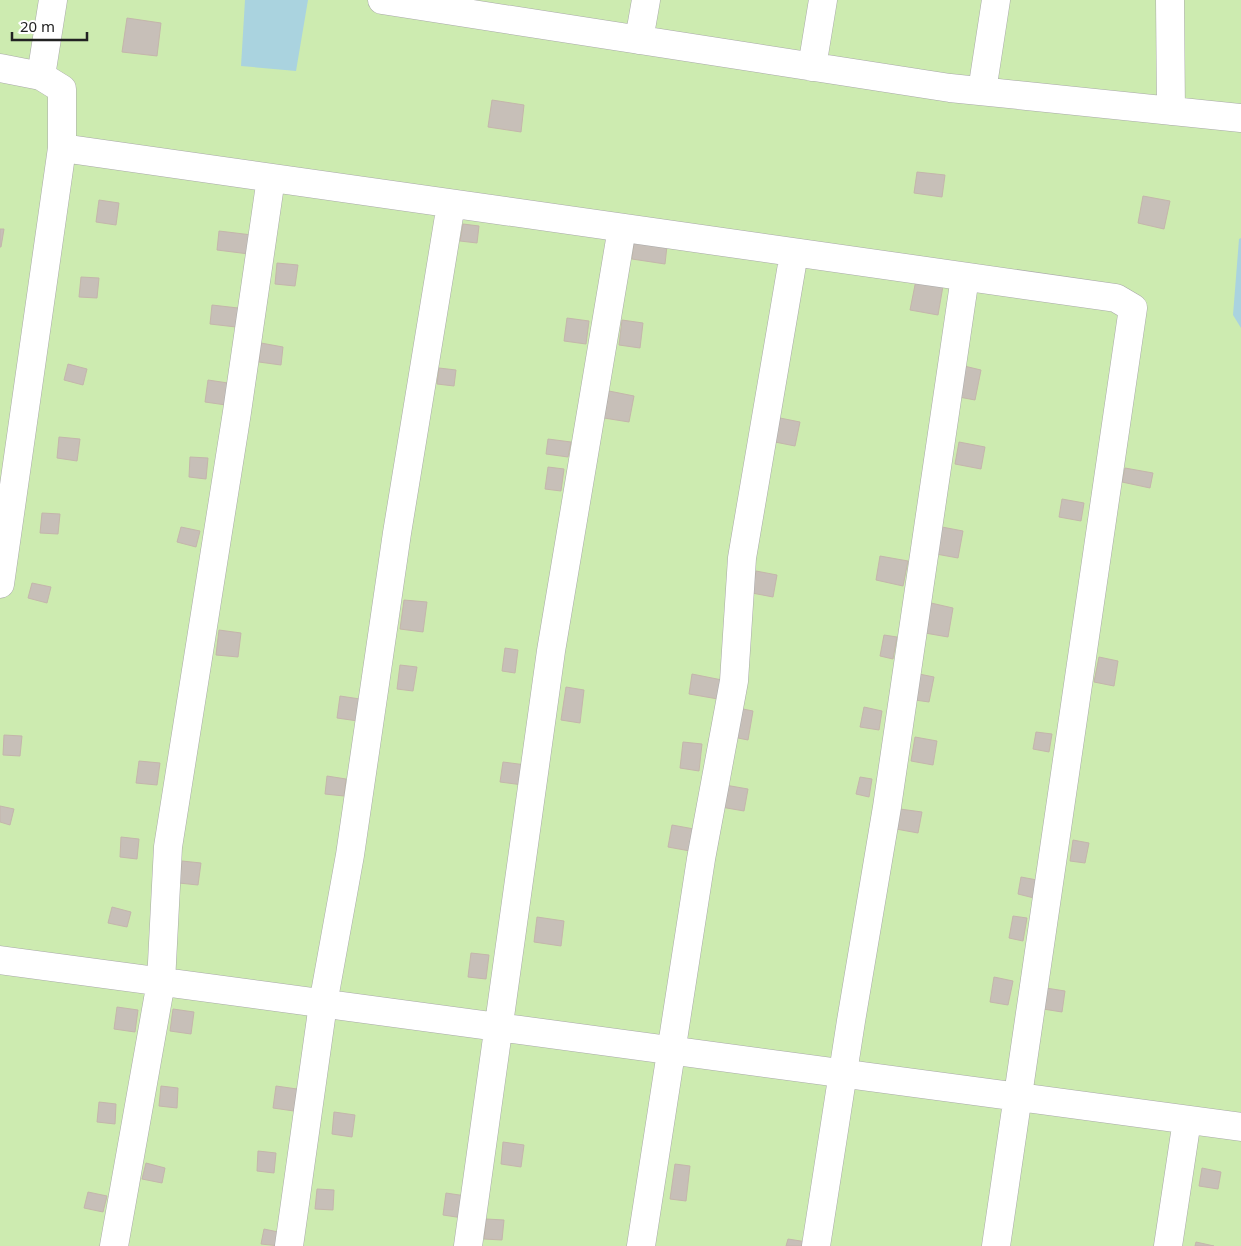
<svg xmlns="http://www.w3.org/2000/svg" width="1241" height="1246" viewBox="0 0 1241 1246" font-family="'Noto Sans',sans-serif">
  <rect width="100%" height="100%" fill="#f2efe9"/>
  <!-- grass -->
  <path fill="#cdebb0" d="M0,0h1241v1246h-1241z"/>
  <!-- water -->
  <path fill="#aad3df" d="M245,0h63l-12,71 -55,-5z
    M1241,238v90l-8,-13 6,-76z"/>
  <!-- building -->
  <path fill="#c7bfb8" stroke="#c4b6ab" d="M127,18l34,5 -4,33 -35,-4z
    M492,100l32,5 -3,27 -33,-5z
    M917,172l28,3 -3,22 -28,-4z
    M1143,196l27,5 -6,28 -26,-6z
    M99,200l20,3 -3,22 -20,-3z
    M463,224l16,2 -2,17 -17,-2z
    M0,229h4l-3,18h-1z
    M219,231l33,4 -3,19 -32,-4z
    M634,242l33,4 -2,18 -33,-5z
    M277,263l21,2 -3,21 -20,-2z
    M81,277l18,1 -2,20 -18,-1z
    M916,280l27,6 -5,29 -28,-5z
    M212,305l26,3 -2,19 -26,-3z
    M567,318l22,3 -3,23 -22,-3z
    M622,320l21,3 -3,25 -21,-3z
    M261,343l22,4 -2,18 -22,-3z
    M68,364l19,5 -4,16 -19,-5z
    M964,366l17,4 -6,30 -16,-3z
    M439,368l17,2 -2,16 -17,-2z
    M208,380l20,3 -2,22 -21,-3z
    M609,391l25,5 -5,26 -25,-4z
    M780,418l20,4 -5,24 -20,-4z
    M59,437l21,2 -3,22 -20,-3z
    M548,439l23,3 -3,15 -22,-3z
    M959,442l26,5 -4,22 -26,-5z
    M190,457l18,1 -2,21 -17,-2z
    M548,467l16,2 -3,22 -16,-2z
    M1125,468l28,5 -3,15 -28,-6z
    M1062,499l22,4 -3,18 -22,-4z
    M42,513l18,1 -2,20 -18,-1z
    M181,527l19,4 -4,16 -19,-5z
    M942,527l21,4 -5,27 -22,-4z
    M880,556l28,5 -5,25 -27,-6z
    M756,571l21,4 -4,22 -21,-4z
    M32,583l19,4 -4,16 -19,-5z
    M404,600l23,2 -4,30 -23,-3z
    M931,603l22,5 -5,29 -23,-4z
    M219,630l22,3 -3,24 -22,-2z
    M884,635l13,2 -4,22 -13,-3z
    M505,648l13,2 -3,23 -13,-2z
    M1099,657l19,4 -4,25 -20,-4z
    M400,665l17,2 -4,24 -16,-2z
    M692,674l30,6 -4,19 -29,-5z
    M919,674l15,3 -5,25 -14,-2z
    M566,687l18,3 -4,33 -19,-3z
    M340,696l20,3 -2,22 -21,-3z
    M864,707l18,4 -3,19 -19,-3z
    M738,708l15,3 -5,29 -15,-3z
    M1036,732l16,2 -3,18 -16,-3z
    M4,735l18,1 -2,20 -17,-1z
    M915,737l22,4 -4,24 -22,-4z
    M683,742l19,2 -3,27 -19,-3z
    M139,761l21,2 -3,22 -21,-2z
    M503,762l23,3 -3,20 -23,-3z
    M327,776l19,3 -2,17 -19,-2z
    M860,777l12,2 -3,18 -13,-3z
    M725,785l23,4 -4,22 -23,-4z
    M0,806l14,3 -4,16 -10,-3z
    M900,809l22,3 -4,21 -22,-4z
    M672,825l22,4 -4,22 -22,-4z
    M121,837l18,2 -2,20 -17,-2z
    M1073,840l16,3 -4,20 -15,-2z
    M182,861l19,2 -3,22 -19,-2z
    M1021,877l16,3 -3,18 -16,-4z
    M112,907l19,5 -4,15 -19,-4z
    M1013,916l14,2 -4,23 -14,-3z
    M537,917l27,4 -3,25 -27,-4z
    M471,953l18,2 -3,24 -18,-2z
    M994,977l19,4 -5,24 -18,-3z
    M1046,988l19,3 -3,21 -19,-3z
    M117,1007l21,3 -3,22 -21,-3z
    M173,1009l21,3 -3,22 -21,-3z
    M161,1086l17,2 -1,20 -18,-2z
    M276,1086l21,3 -3,22 -21,-3z
    M99,1102l17,2 -1,20 -18,-2z
    M334,1112l21,3 -3,22 -20,-3z
    M503,1142l21,3 -3,22 -20,-3z
    M258,1151l18,2 -2,20 -17,-2z
    M146,1163l19,5 -3,15 -20,-4z
    M675,1164l15,2 -4,35 -16,-2z
    M1202,1168l19,4 -3,17 -19,-3z
    M317,1189l17,1 -1,20 -18,-1z
    M88,1192l19,4 -4,16 -19,-4z
    M446,1193l20,3 -3,22 -20,-3z
    M486,1219l18,1 -2,20 -18,-1z
    M264,1229l19,4 -3,13 -19,-2z
    M788,1239l19,3 -1,4h-20z
    M1196,1242l18,4h-19z"/>
  <g fill="none" stroke-linecap="round" stroke-linejoin="round">
    <defs>
      <path id="minor" d="M382,0l568,88 291,30
        M1170,0l1,111
        M639,40l7,-40
        M812,67l11,-67
        M0,68l41,8 21,13v59l-62,436
        M41,76l12,-76
        M982,91l14,-91
        M62,148l1054,150 17,10 -137,938
        M0,960l1241,167
        M114,1246l47,-264 7,-135 69,-435 34,-234
        M289,1246l34,-242 27,-149 47,-322 54,-329
        M468,1246l83,-595 71,-423
        M641,1246l60,-387 33,-178 8,-123 52,-305
        M816,1246l35,-225 36,-214 78,-530
        M1168,1246l19,-126"/>
    </defs>
    <!-- minor casing -->
    <use href="#minor" stroke="#a9a9a9" stroke-width="29"/>
    <!-- minor -->
    <use href="#minor" stroke="#fff" stroke-width="28"/>
  </g>
  <!-- scale -->
  <path d="M12 32v8h75v-8" fill="none" stroke="#222222" stroke-width="2.5"/>
  <text x="20" y="32" font-size="15" fill="#222222" stroke="#ffffff" stroke-width="4" paint-order="stroke">20 m</text>
</svg>
